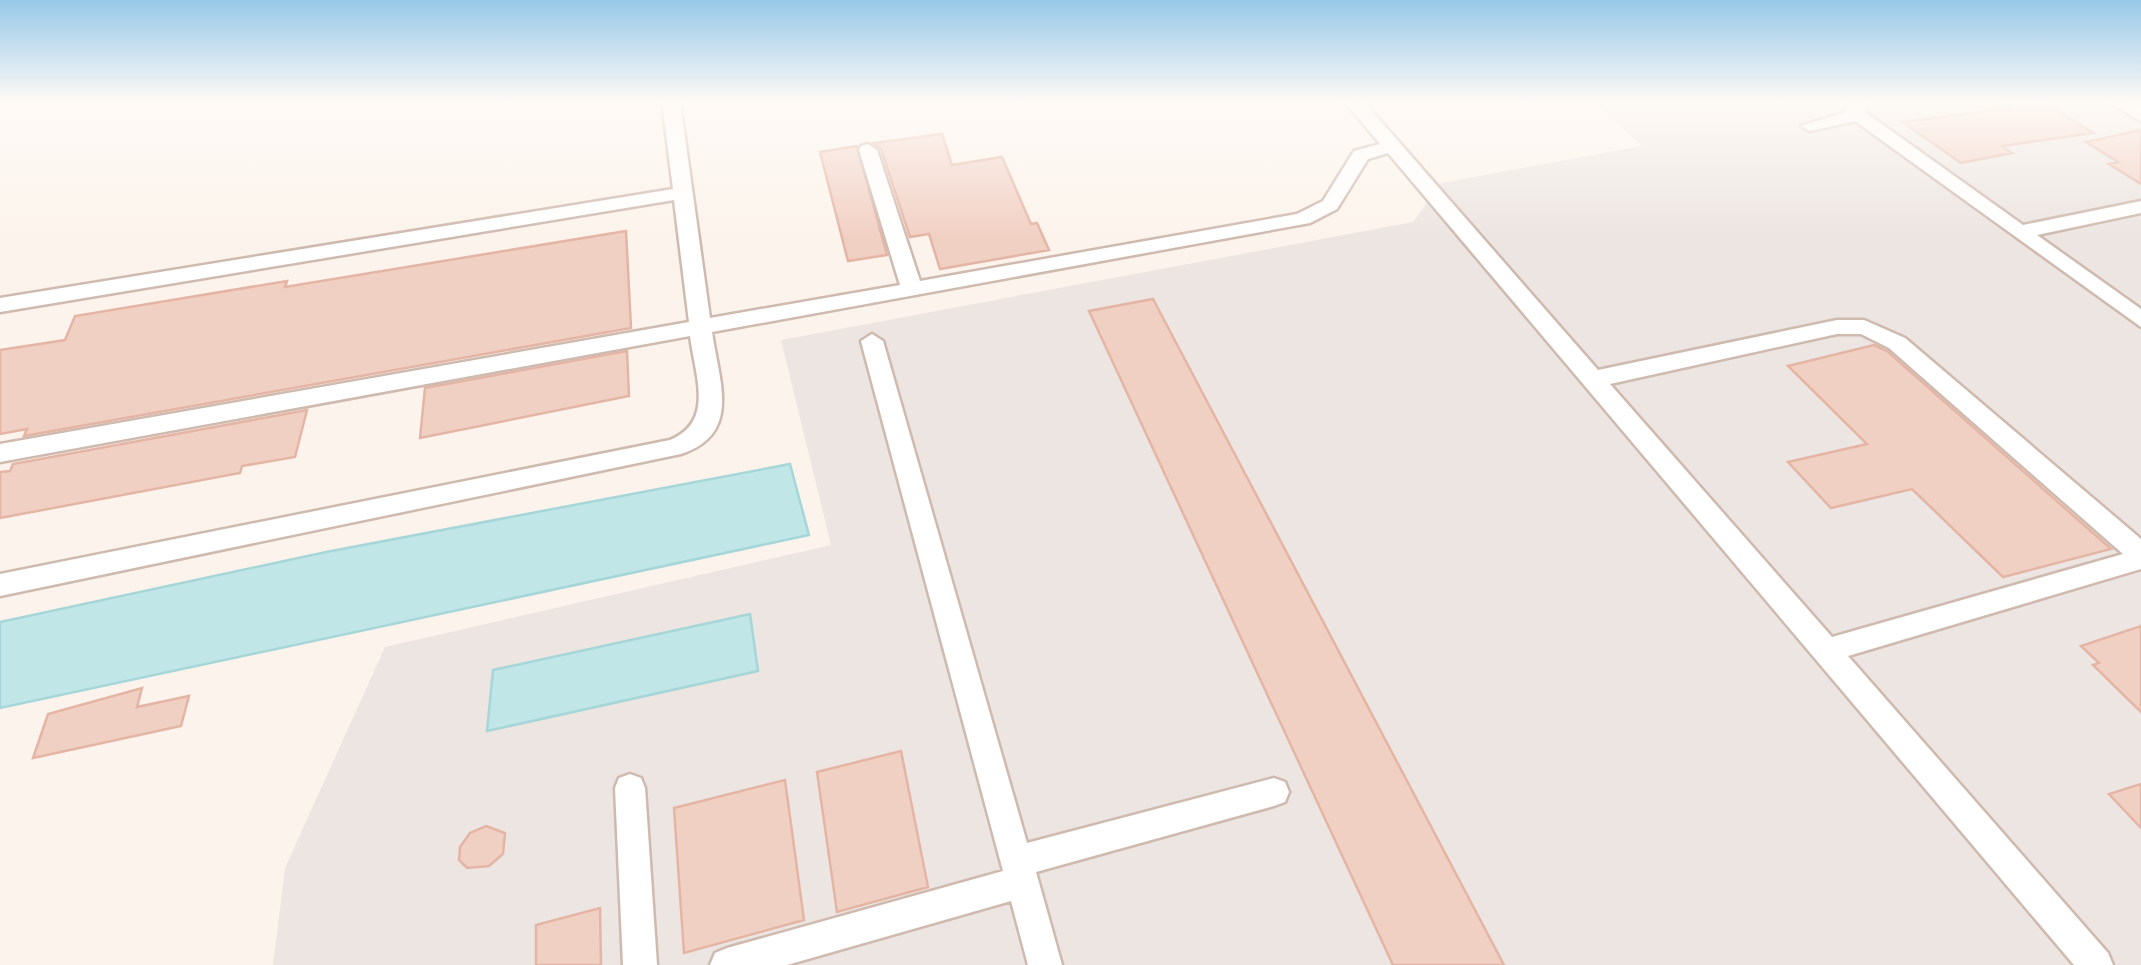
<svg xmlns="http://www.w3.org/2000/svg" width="2141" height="965" viewBox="0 0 2141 965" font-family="'Fira Sans Condensed',sans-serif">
  <rect width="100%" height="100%" fill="#fcf4ec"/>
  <!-- industrial -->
  <path fill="#ece5e1" d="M1594,102h547v863h-1868l12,-97 100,-221 446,-102 -50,-205 632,-118 28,-39 201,-37z"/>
  <!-- water -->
  <path fill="#c0e6e7" stroke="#a6d6d8" stroke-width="2.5" d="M790,464l19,71 -809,173v-86l326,-70z
    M750,614l8,57 -271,60 6,-61z"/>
  <!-- building -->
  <path fill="#f1d0c4" stroke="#e4b5a4" stroke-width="2.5" d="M2003,102h41l49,31 -91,13 10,7 -51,10 -58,-41 108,-14z
    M2141,130v54l-32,-20 9,-2 -32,-20z
    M942,134l10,31 50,-8 29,67 6,-1 12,27 -109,19 -11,-35 -19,3 -29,-88 -7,-6z
    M857,146l30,109 -39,6 -28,-109z
    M626,231l5,97 -607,108 3,-7 -27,5v-84l65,-10 10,-24 212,-35 -2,6z
    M1153,299l351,666h-111l-304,-654z
    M1874,345l13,6 224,198 -108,28 -91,-88 -81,19 -43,-46 79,-18 -79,-78z
    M627,351l2,45 -209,42 5,-50z
    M307,410l-12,47 -53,9 -2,7 -240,45v-46l10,-1 3,-7z
    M2141,626v86l-48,-47 6,-2 -18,-17z
    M142,688l-5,19 52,-11 -8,30 -148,32 15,-44z
    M901,751l27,136 -91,25 -20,-140z
    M785,780l19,140 -120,33 -10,-145z
    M2141,784v44l-32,-34z
    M486,826l19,7 -2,21 -14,12 -22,2 -8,-8 1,-13 10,-14z
    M600,908l1,57h-65v-40z"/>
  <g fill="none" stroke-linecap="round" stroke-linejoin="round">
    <defs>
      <path id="minor" d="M662,102h18l30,216 190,-33 -41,-135 2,-4 7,-2 9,6 43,131 377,-67 26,-13 31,-50 26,-7 -35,-42h19l234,268 239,-50h27l41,18 236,201v30l-293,87 260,297 5,12h-39l-686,-812 -20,6 -31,50 -27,14 -598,109c7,50 30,102 -31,122l-681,142v-22l670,-134c45,-19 25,-64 20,-104l-690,126v-18l689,-122 -15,-122 -674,112v-14l673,-109zM1837,334h24l28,14 234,206 -291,83 -222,-253z
        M1850,102h19l-4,10 158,113 118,-24v12l-104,22 104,74v18l-286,-206 -45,10 -9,-5 46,-14 -2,-4z
        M2108,102h22l11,6v13z
        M872,334l11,7 144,502 247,-65 11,4 4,10 -4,10 -11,4 -238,66 26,93h-34l-17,-64 -224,64h-77l5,-12 12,-5 276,-77 -142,-530z
        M630,774l11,4 4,10 12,177h-34l-8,-177 4,-10z"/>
    </defs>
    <!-- minor casing -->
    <use href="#minor" stroke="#cfbab0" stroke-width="5"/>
    <!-- minor -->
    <use href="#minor" fill="#fff" fill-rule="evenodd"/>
  </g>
  <!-- sky -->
  <linearGradient id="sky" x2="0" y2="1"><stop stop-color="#98c8e8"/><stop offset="0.43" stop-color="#fefaf6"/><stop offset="1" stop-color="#fefaf6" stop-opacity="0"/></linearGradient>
  <rect width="2141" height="237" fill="url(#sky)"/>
</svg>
